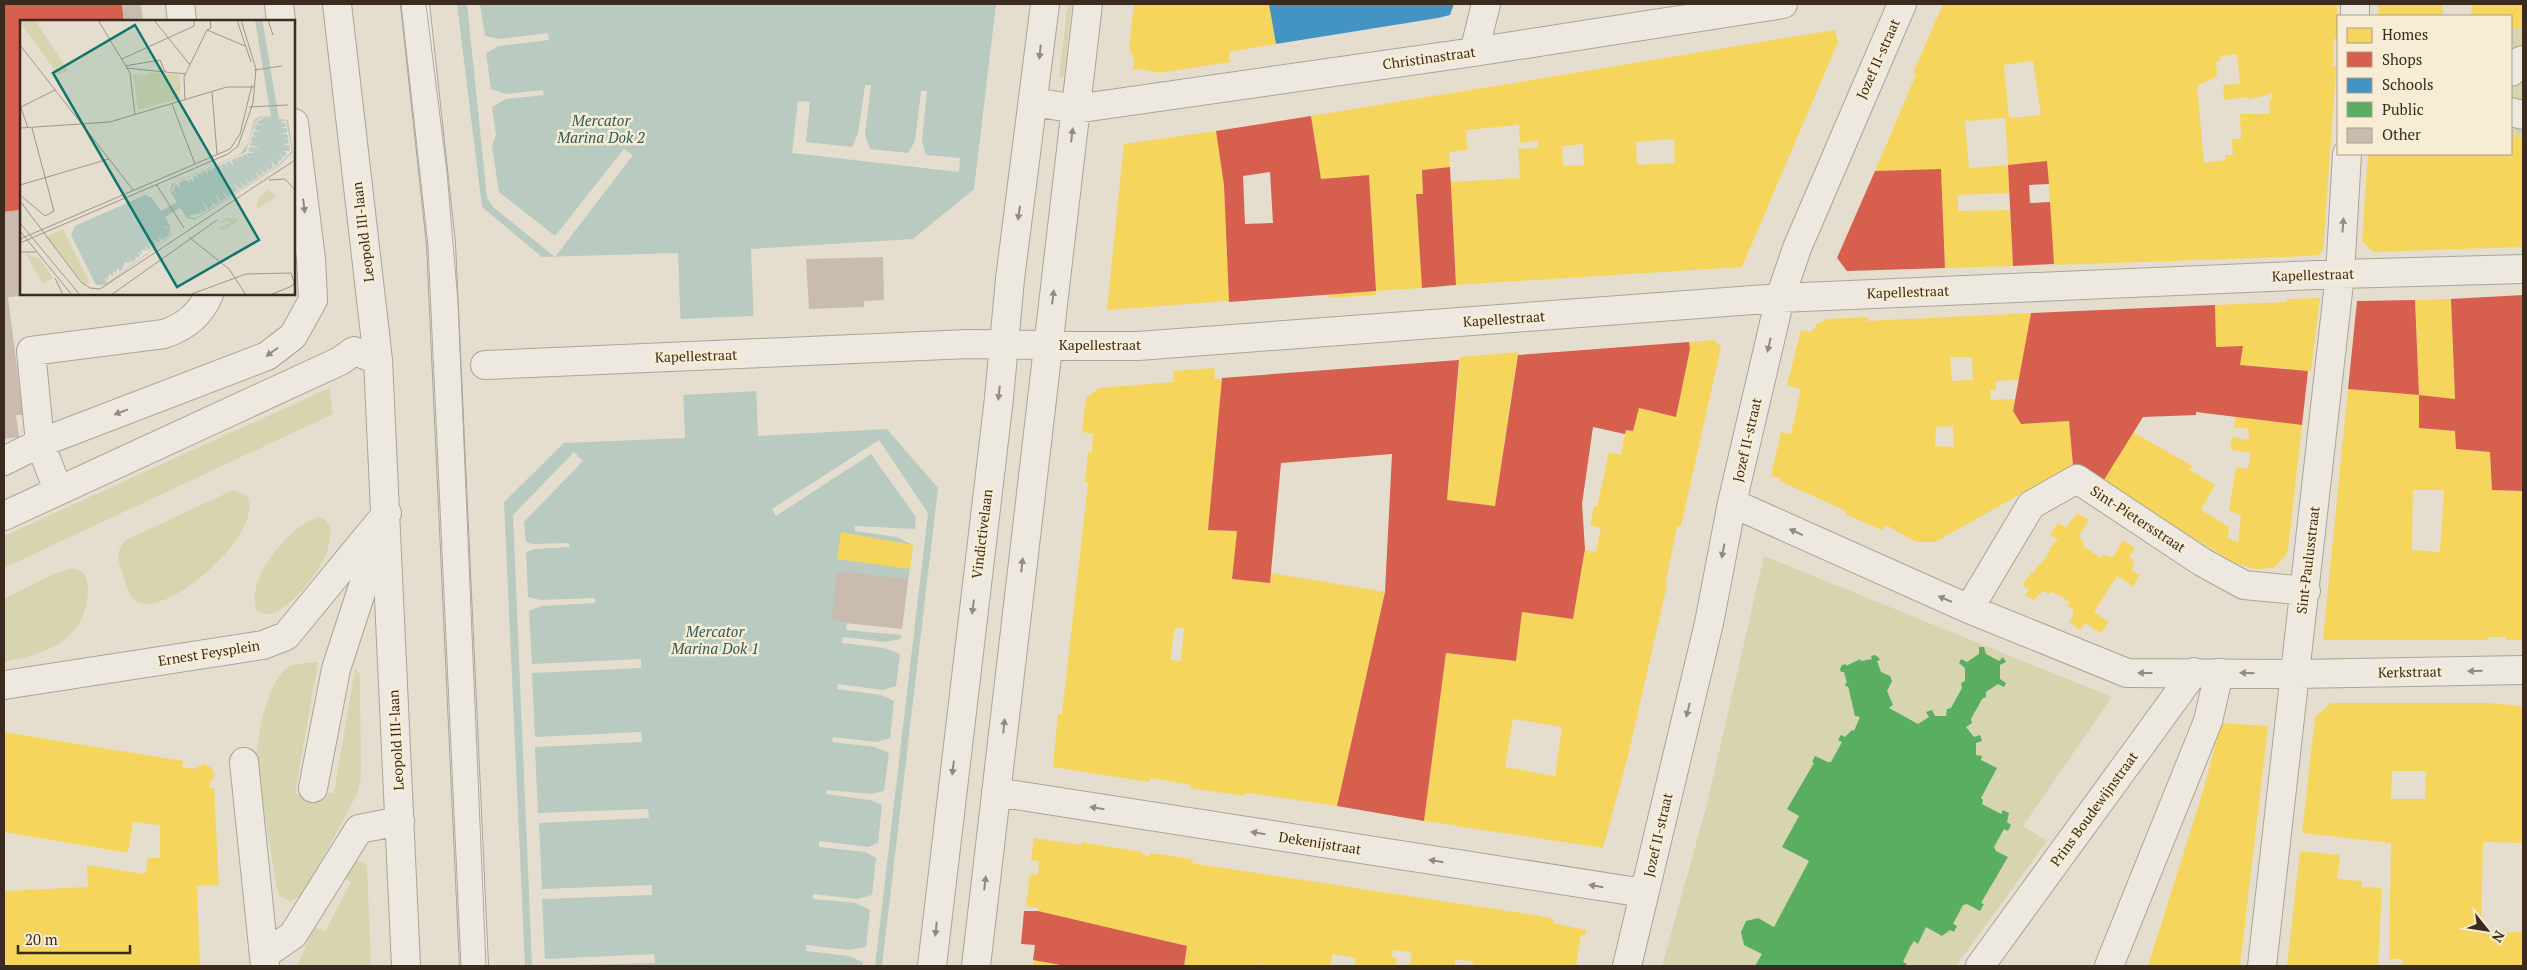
<svg xmlns="http://www.w3.org/2000/svg" width="2527" height="970" viewBox="0 0 2527 970" font-family="'PT Serif',serif">
  <rect width="100%" height="100%" fill="#e5dece"/>
  <!-- green -->
  <path fill="#d6d5b0" d="M1068,4h4l-8,72 -3,2 -2,-2z
    M2523,28v108l-12,1v-108z
    M329,388l4,26 -329,154v-32z
    M233,490l14,6c20,38 -89,131 -114,103 -6,-7 -8,-20 -11,-28 -5,-13 -6,-21 4,-31z
    M318,517l7,3 6,7c-1,10 -2,21 -6,30 -8,17 -37,56 -57,57 -4,0 -8,-2 -11,-4 -13,-30 32,-84 61,-93z
    M1764,556l348,141 -89,129 24,15 -91,125h-294l45,-162z
    M73,568c13,4 15,10 15,23 -2,50 -42,63 -84,71v-63l52,-26z
    M318,662l-23,132 39,-1 21,-124 5,5 1,104 -4,16 -55,103 -13,4 -9,-5 -3,-7 -21,-127c1,-23 11,-86 35,-96 7,-3 18,-3 27,-4z
    M356,860l6,2 5,4 4,100h-74l18,-39 10,5 26,-50 -11,-6 9,-13z"/>
  <!-- water -->
  <path fill="#b9cac0" d="M457,4h539l-22,185 -61,50 -162,10 7,187 129,-7 51,59 -56,478h-357l-21,-464 60,-59 121,-5 -7,-185 -136,4 -60,-50z"/>
  <!-- pier -->
  <path fill="#e5dece" d="M467,4h13l5,32 14,3 49,-6 1,7 -50,6 -13,7 5,36 14,5 38,-4 1,5 -38,4 -14,8 4,28 -4,11 7,46 56,44 69,-87 9,6 -78,102 -62,-50 -6,-9z
    M865,85h6l-6,50 5,14 38,4 7,-12 6,-50h6l-5,50 4,14 34,3 -1,14 -167,-19 6,-52 12,1 -4,40 46,5 6,-13z
    M755,316l4,75 -78,4 -3,-76z
    M879,440l49,73 -53,453h-12v-4l-14,-6 -43,-5v-6l44,5 16,-3 4,-37 -14,-7 -43,-4v-5l44,5 15,-4 4,-37 -10,-6 -47,-5v-6l49,6 10,-4 4,-38 -12,-5 -44,-6 1,-4 44,4 13,-3 5,-38 -14,-6 -43,-5 1,-5 43,5 14,-4 4,-37 -13,-6 -44,-6 1,-5 44,6 14,-4 4,-32 -16,-6 -42,-5 1,-6 42,5 16,-3v-4l-55,-5 1,-7 55,5 11,-83 -16,-8 -42,-6v-5l60,3 1,-12 -45,-63 -95,62 -4,-7z
    M574,452l9,9 -59,61 2,20 7,2 36,-1 1,4 -36,2 -8,3 2,45 12,3 55,-2v5l-54,3 -12,5 3,53 109,-5v9l-109,5 3,64 106,-5 1,10 -107,5 3,66 110,-4 1,9 -110,5 3,66 110,-4v10l-110,4 3,60 109,-5 1,9 -123,3 -19,-451z"/>
  <!-- homes -->
  <path fill="#f6d55c" fill-rule="evenodd" d="M1134,4h135l7,40 -47,8 1,10 -70,11 -18,-4 -9,1 1,-9 -5,-15z
    M1943,4h394l1,23 -1,11 -3,1 -1,27h3v5l-13,179 -4,5 -32,2 -233,8 -7,-104 -39,4 -3,-47 -40,3 4,47 39,-3 2,28 -52,2v16l52,-1 3,56 -68,2 -4,-99 -66,2 40,-94 1,-3 -3,-1zM2237,54l3,30 -17,1 1,15 21,-3 3,2 20,-4 3,-3 2,7h-4l1,15h-30l1,25h-9l1,16h-8v5l-21,3 -7,-77 20,-10 -1,-14 4,-1 1,-5zM2033,61l8,54 -32,3 -5,-53z
    M2379,4h63l1,12h-65z
    M2472,4h51v24l-12,1v-13h-40z
    M1835,30l3,12 -96,225 -286,18 -5,-103 69,-4 -2,-29 20,-1v-7l-18,2 -1,-18 -53,5 1,20 -18,2 1,15 -28,3 1,24h-7l6,94 -46,3 -7,-116 -48,4 -10,-63zM1674,139l1,24 -38,2 -1,-23zM1583,144l1,21 -21,1 -1,-20z
    M1216,131l8,54 5,116 -122,9 17,-166z
    M2523,136v111l-150,5 -11,-11 6,-87h143v-17z
    M1376,291v4l-47,3v-4z
    M2320,298l-9,73 -71,-6 3,-19 -27,1 -1,-42 72,-3v-3z
    M2451,299l4,100 -36,-4 -4,-95z
    M2031,313l-12,67 -24,1 1,9h-6l1,10 24,-1 -2,12 8,13 48,-3 4,44 -138,77h-19l-30,-17 -4,5 -37,-16 1,-3 -66,-30v-3l-9,-2 10,-44 10,2 10,-45 -14,-4 14,-55 10,2 7,-9 10,-4 40,-2v4zM1950,357h22l1,23 -21,1zM1953,426l1,21 -19,-1 1,-19z
    M1714,340l7,7 -40,179 -4,1 -12,58h2l-39,171 -25,92 -179,-27 22,-168 70,8 6,-49 51,7 12,-69 11,2 5,-24 -11,-3 4,-19 3,1 12,-55 12,3 4,-21 1,-4 7,1 6,-23 37,9 14,-68 -1,-7zM1513,719l49,8 -7,49 -50,-9z
    M1518,352l-23,154 -48,-6 13,-143z
    M1214,368l1,11h7l-14,151 29,1 -5,48 38,4 1,-10 114,19 -48,214 -88,-13h-4l-1,3 -54,-8 1,-3 -41,-7 -1,4 -96,-15 5,-53h4l26,-231 -3,-1 3,-30 4,1 1,-19 -11,-2 4,-34 13,-10 75,-6 -1,-11zM1175,628h9l-3,33 -11,-1z
    M2348,389l71,6v33l36,3 1,18 34,3 2,38 31,1v149h-16l-1,-3h-18l-1,3h-164zM2413,490h31l-4,62 -28,-2z
    M2236,416l66,9 -14,125 -4,8 -11,10 -18,1 -20,-6 -133,-80 31,-51 59,34 -2,4 25,15 -14,25 28,17 -1,11 10,4 3,-26 -12,-6 7,-43 12,2 3,-16 -21,-4 2,-12 17,3 -1,-11 -14,-2z
    M2077,513l12,7 -10,16 5,8v3l18,11 1,-3 10,2 10,-17 12,8 -7,11 4,-1 2,10 -4,1 10,6 -7,11 -16,-10 -23,36 15,10 -8,11 -16,-10 -5,7 -11,-8 4,-6v-6l-5,-4 2,-3 -8,-6 -11,-6 -1,3 -7,-3 -9,9 -9,-5 4,-5 -6,-5 8,-13 2,2 5,-9 4,-2 8,-13 -1,-2 9,-8 -8,-5 8,-12 8,5z
    M841,532l72,13 -3,24 -73,-10z
    M2331,703h156l36,3v137l-40,-1 -2,91 42,-1v34h-121l1,-7h-14l2,-116 -89,-10 13,-116zM2392,771h34l-1,28h-34z
    M2221,723l47,3 -28,240h-92l56,-178z
    M4,732l179,29 -1,6 12,2 10,-5 8,4 3,6 -6,10v4h5l5,97 -22,1 3,80h-196v-75l84,-4 -1,-22 58,9 3,-16h12v-33l-27,-3 -5,31 -124,-21z
    M1034,838l47,7v-3l62,10 -1,3 8,1v-3l43,6 -1,4 18,3 325,49 19,4 -1,4 33,7v2l-1,4 -4,-1 -5,31h-103v-4l-18,-3v7h-46l3,-14 -19,-2 -1,7 5,1 -1,8h-41l1,-8 -24,-4 -1,12h-54l-16,-2v2h-77l3,-20 -149,-35 1,-3 -13,-2 4,-32 8,1 1,-14 -8,-1z
    M2300,851l40,4 -3,24 25,2v6l20,1 -4,78h-91z
    M1033,960l28,5v1h-28z"/>
  <!-- shops -->
  <path fill="#d6604d" fill-rule="evenodd" d="M4,4h118l2,17h-103v189l-17,2z
    M1311,116l10,63 48,-4 7,116 -147,11 -5,-117 -8,-54zM1270,172l3,51 -28,1 -2,-48z
    M2047,161l2,23 -20,1 1,18 20,-1 4,62 -41,2 -5,-101z
    M1450,167l6,118 -34,3 -6,-94h7l-1,-24z
    M1941,169l4,99 -98,3 -10,-13 38,-87z
    M2523,295v196l-31,-1 -2,-38 -34,-3 -1,-18 -36,-3v-33l36,4 -4,-100z
    M2415,300l4,95 -71,-6 9,-88z
    M2215,305l1,42 27,-1 -3,19 68,6 -6,54 -106,-13v3l-53,2 -41,66 -29,-18 -4,-44 -48,3 -8,-13 18,-98z
    M1689,342l1,7 -14,68 -37,-9 -6,23 -7,-1 -1,4 -32,-7 -11,77 3,45 -12,70 -51,-7 -6,49 -70,-8 -22,168 -87,-15 48,-214 7,-138 -111,9 -11,120 -38,-4 5,-48 -29,-1 14,-152 237,-18 -12,140 48,6 23,-151z
    M1024,911h14l149,35 -3,20h-118l-33,-6 2,-15 -14,-1z"/>
  <!-- schools -->
  <path fill="#4393c3" d="M1269,4h185l-4,11 -12,3 -162,26z"/>
  <!-- public -->
  <path fill="#5aae61" d="M1979,647h5l2,7 13,7 4,-4 3,5 -6,3v14l6,4 -2,4 -6,-3 -12,8v5l-4,2 -11,20 1,4 -6,4 8,10 6,-2 2,6 -6,2v12l6,1 -1,4 16,8 -16,30 2,2 -1,4 19,10 2,-4 6,3 -2,9 4,3 -3,6 -4,-2 -10,18 2,4 12,6 -27,46 3,1 -4,7 -13,-7 -4,1 -10,19 4,2 -3,6 -4,-2 -8,6 -16,-9 -8,17 -4,-3 -4,6 -7,15 4,2 -2,2h-150l7,-12 -18,-9 -3,-13 5,-11 12,-3 16,9 35,-66 -27,-14 17,-31 -12,-7 27,-46 -2,-1 3,-6 13,6h3l11,-20 -4,-2 3,-5 4,2 7,-7 2,1 6,-14 -5,-1 -7,-30 -2,1 -1,-4h2l-3,-11h-3l-1,-3 2,-4 4,-1v2l14,-7 1,2 11,-2 -1,-3 4,-1 3,2 2,3 -3,1 4,11 9,4 2,5 -5,10 6,14 -4,3 29,16 11,-7 -3,-5 6,-2 3,6h11l1,-7 4,-1 11,-20 -1,-5 4,-2v-13l-6,-5 2,-4 6,3 12,-8z"/>
  <!-- building -->
  <path fill="#c9bcaf" d="M122,4h19l2,17h-19z
    M21,210v84l11,1 -24,2 15,118h-7l3,22 -15,2v-227z
    M883,257l1,43 -20,1v6l-55,2 -3,-50z
    M837,571l71,8 -6,50 -55,-6 -15,-4z"/>
  <g fill="none" stroke-linecap="round" stroke-linejoin="round">
    <defs>
      <path id="minor" d="M180,4l2,17
        M279,4l2,17
        M337,4l41,356 28,606
        M415,4l26,240 33,722
        M2355,16v-12
        M1474,52l12,-48
        M2511,72l1,-7 11,-5
        M1035,102l40,7 399,-57 309,-48
        M2511,112l12,3
        M485,365l483,-21 170,2 642,-48 560,-24 183,-5
        M4,461l36,-18 227,-87 26,-20 20,-36 -2,-41 -17,-136
        M58,490l-18,-47 -9,-92 133,-17c21,-7 37,-20 45,-40
        M1732,503l237,106 158,64 169,1 227,-4
        M4,516l336,-155 14,-10 24,9
        M1969,609l62,-104 46,-26 125,83 42,23 62,6
        M4,685l259,-40 23,-9 101,-123
        M244,762l21,204
        M313,788l23,-119 45,-138
        M996,792l648,101
        M264,955l29,-20 66,-106 41,-8
        M932,966l67,-568 11,-119 35,-275
        M976,966l112,-962
        M1627,966l82,-343 23,-120 48,-205 17,-50 105,-244
        M1980,966l214,-294
        M2109,966l99,-245 11,-48
        M2262,966l78,-692 7,-120"/>
    </defs>
    <!-- minor casing -->
    <use href="#minor" stroke="#aba397" stroke-width="30"/>
    <!-- minor -->
    <use href="#minor" stroke="#eee9e0" stroke-width="28"/>
    <!-- tram -->
    <path stroke="#ada8a0" stroke-width="1" d="M401,4l27,242 33,720
      M426,4l21,168 11,130 28,664"/>
  </g>
  <!-- one-way arrows -->
  <defs><path id="oneway-solid" d="M-6-.8H1V-3.2L6.5 0L1 3.2V.8H-6Z" transform="scale(1.25)"/></defs>
  <g fill="#948a7f">
    <use href="#oneway-solid" transform="translate(1040 52) rotate(96)"/>
    <use href="#oneway-solid" transform="translate(1072 135) rotate(-83)"/>
    <use href="#oneway-solid" transform="translate(304 206) rotate(83)"/>
    <use href="#oneway-solid" transform="translate(1019 213) rotate(98)"/>
    <use href="#oneway-solid" transform="translate(2343 225) rotate(-86)"/>
    <use href="#oneway-solid" transform="translate(1053 297) rotate(-83)"/>
    <use href="#oneway-solid" transform="translate(1769 345) rotate(103)"/>
    <use href="#oneway-solid" transform="translate(272 352) rotate(145)"/>
    <use href="#oneway-solid" transform="translate(999 393) rotate(96)"/>
    <use href="#oneway-solid" transform="translate(121 412) rotate(159)"/>
    <use href="#oneway-solid" transform="translate(1796 532) rotate(-156)"/>
    <use href="#oneway-solid" transform="translate(1723 551) rotate(101)"/>
    <use href="#oneway-solid" transform="translate(1022 565) rotate(-84)"/>
    <use href="#oneway-solid" transform="translate(1945 599) rotate(-157)"/>
    <use href="#oneway-solid" transform="translate(973 607) rotate(97)"/>
    <use href="#oneway-solid" transform="translate(2475 671) rotate(179)"/>
    <use href="#oneway-solid" transform="translate(2145 673) rotate(180)"/>
    <use href="#oneway-solid" transform="translate(2247 673) rotate(-179)"/>
    <use href="#oneway-solid" transform="translate(1688 710) rotate(104)"/>
    <use href="#oneway-solid" transform="translate(1004 726) rotate(-84)"/>
    <use href="#oneway-solid" transform="translate(953 768) rotate(97)"/>
    <use href="#oneway-solid" transform="translate(1097 808) rotate(-171)"/>
    <use href="#oneway-solid" transform="translate(1258 833) rotate(-171)"/>
    <use href="#oneway-solid" transform="translate(1436 861) rotate(-171)"/>
    <use href="#oneway-solid" transform="translate(985 883) rotate(-83)"/>
    <use href="#oneway-solid" transform="translate(1596 886) rotate(-171)"/>
    <use href="#oneway-solid" transform="translate(936 929) rotate(96)"/>
  </g>
  <g text-anchor="middle" stroke-width="5" stroke-linejoin="round" paint-order="stroke">
    <!-- street labels -->
    <g font-size="14" fill="#3a2b1e" stroke="#f7ecd4">
      <text transform="translate(1429 58) rotate(-8)" y="5">Christinastraat</text>
      <text transform="translate(1878 59) rotate(-66)" y="5">Jozef II-straat</text>
      <text transform="translate(363 232) rotate(-97)" y="5">Leopold III-laan</text>
      <text transform="translate(2313 275) rotate(-2)" y="5">Kapellestraat</text>
      <text transform="translate(1908 292) rotate(-2)" y="5">Kapellestraat</text>
      <text transform="translate(1504 319) rotate(-4)" y="5">Kapellestraat</text>
      <text x="1100" y="350">Kapellestraat</text>
      <text transform="translate(696 356) rotate(-2)" y="5">Kapellestraat</text>
      <text transform="translate(1747 440) rotate(-77)" y="5">Jozef II-straat</text>
      <text transform="translate(2138 519) rotate(33)" y="5">Sint-Pietersstraat</text>
      <text transform="translate(982 534) rotate(-83)" y="5">Vindictivelaan</text>
      <text transform="translate(2308 560) rotate(-83)" y="5">Sint-Paulusstraat</text>
      <text transform="translate(209 653) rotate(-9)" y="5">Ernest Feysplein</text>
      <text transform="translate(2410 672) rotate(-1)" y="5">Kerkstraat</text>
      <text transform="translate(396 740) rotate(-93)" y="5">Leopold III-laan</text>
      <text transform="translate(2094 809) rotate(-54)" y="5">Prins Boudewijnstraat</text>
      <text transform="translate(1658 835) rotate(-77)" y="5">Jozef II-straat</text>
      <text transform="translate(1320 843) rotate(9)" y="5">Dekenijstraat</text>
    </g>
    <!-- water labels -->
    <g font-size="15" font-style="italic" fill="#2d5a57" stroke="#f7ecd4">
      <text x="601" y="126">Mercator<tspan x="601" dy="17">Marina Dok 2</tspan></text>
      <text x="715" y="637">Mercator<tspan x="715" dy="17">Marina Dok 1</tspan></text>
    </g>
  </g>
  <!-- overview -->
  <g transform="translate(20 20)">
    <rect width="275" height="275" fill="#e5dece"/>
    <path d="M15,0l28,43 5,8 -10,4 -38,-53zM128,52l32,3v23l-42,12 -5,-36 15,1zM249,170l8,7 -21,12 3,-12zM207,198l12,1 -12,10 -8,1 -1,-2 12,-5 -2,-3 -11,4zM43,209l26,53 -4,3 -39,-48zM6,234l13,4 14,20 -10,6z" fill="#d6d5b0"/>
    <path d="M235,0h7l1,4 16,95 9,1 5,32 -13,13 -85,55 -8,-2 -7,-10 -15,9 7,12 -1,7 -65,49h-10l-25,-50 4,-9 70,-31 7,3 9,13 16,-9 -7,-11 2,-7 68,-30 8,-10 6,-24 7,-4 10,1z" fill="#b9cac0"/>
    <path d="M242,97l8,2 -7,-1 -7,5 10,3 -11,-2 -1,5 7,3 -7,-1 -1,4 6,3 -7,-2 -1,5 7,2 -7,-1 -1,3 10,3 -10,-1 -2,4 7,2h-8l3,7 -4,-6 -4,2 2,6 -3,-6 -4,2 2,6 -3,-6 -4,2 1,7 -3,-6 -4,1 2,7 -3,-6 -4,2 2,6 -3,-6 -4,2 2,5 -3,-5 -3,2 1,5 -3,-5 -3,2 1,5 -3,-5 -3,2 2,5 -3,-5 -4,2 2,5 -3,-4 -3,1 1,5 -5,-3 1,5 -4,-4 -7,3 1,6 -4,-5 -3,7 9,6 -11,-6 4,-8 71,-31 9,-30zM266,100l6,31 -15,15 -81,52 -9,-2 15,-3 -3,-6 4,5 4,-2 -5,-10 6,9 5,-3 -5,-10 6,9 5,-3 -4,-10 5,9 6,-3 -5,-10 6,9 4,-3 -4,-10 6,9 5,-3 -5,-8 6,7 4,-2 -3,-6 4,5 4,-2 -3,-6 4,5 4,-3 -3,-6 4,6 4,-3 -3,-6 4,5 4,-2 -3,-6 4,5 4,-2 -3,-6 4,5 4,-3 -2,-6 5,5 3,-4 -4,-4 5,3 3,-3 -4,-5 5,4 3,-3 -3,-3h6l-1,-6 -6,1 6,-3 -1,-4 -6,1 6,-2 -1,-4h-6l6,-2v-4h-7l6,-1 -1,-4 -5,-1zM139,206l13,2 -2,8 -63,47 -3,-6 4,3 1,-7 4,4v-7l3,4 1,-6 3,3 3,-2 -2,-5 3,4v-6l7,1 -3,-5 4,4 4,-3 -2,-5 4,4 2,-2 -3,-5 5,4 -1,-6 6,2 -2,-5 4,4 2,-2 -3,-5 5,4 3,-3 -3,-5 5,4 2,-2 -2,-5 4,4 7,-5 1,-6z" fill="#e5dece"/>
    <path fill="none" stroke="#a19688" stroke-width="1" d="M78,0l32,53 5,42M134,0l36,45M217,0l14,42M248,0l5,15M187,10l38,16M0,25l114,146M102,39l72,-33v-6M105,46l35,-6 5,12M106,48l60,6M234,50l28,-4M192,72l5,62M165,80l-1,-23 23,-47 4,-2 -1,-8M152,84l23,60M0,85l8,23M1,87l34,-17M229,87l39,-2M0,108l90,-6 117,-35h27M249,160l16,-1 10,11M136,164l28,44M0,165l89,-26M0,175l25,21 9,-5 -22,-83M0,181l61,81 9,6 10,1 195,-129M0,203l60,72M0,211l52,64M169,217l40,32 17,26M0,219l210,-90 10,-15 12,-49M0,223l208,-89 10,-8 15,-43 3,-34 -15,-49M0,232h16M35,258l8,17M91,275l106,-75M169,275l57,-21 45,-1 3,9M250,275l22,-9 3,-5"/>
    <path fill="#0f766e" fill-opacity="0.15" stroke="#0f766e" stroke-width="2.5" d="M115,5l124,215 -82,47 -124,-214z"/>
    <rect width="275" height="275" fill="none" stroke="#3a2b1e" stroke-width="2.5"/>
  </g>
  <!-- border -->
  <rect width="2527" height="970" fill="none" stroke="#3a2b1e" stroke-width="10"/>
  <!-- legend -->
  <rect x="2337" y="15" width="175" height="140" fill="#f7ecd4" stroke="#ab9f8b"/>
  <rect x="2347" y="28" width="25" height="15" fill="#f6d55c" stroke="#ab9f8b"/>
  <text x="2382" y="40" font-size="15" fill="#3a2b1e">Homes</text>
  <rect x="2347" y="52" width="25" height="15" fill="#d6604d" stroke="#ab9f8b"/>
  <text x="2382" y="65" font-size="15" fill="#3a2b1e">Shops</text>
  <rect x="2347" y="78" width="25" height="15" fill="#4393c3" stroke="#ab9f8b"/>
  <text x="2382" y="90" font-size="15" fill="#3a2b1e">Schools</text>
  <rect x="2347" y="102" width="25" height="15" fill="#5aae61" stroke="#ab9f8b"/>
  <text x="2382" y="115" font-size="15" fill="#3a2b1e">Public</text>
  <rect x="2347" y="128" width="25" height="15" fill="#c9bcaf" stroke="#ab9f8b"/>
  <text x="2382" y="140" font-size="15" fill="#3a2b1e">Other</text>
  <!-- north arrow -->
  <g transform="translate(2487 930) rotate(120)" stroke="#f7ecd4" stroke-width="4" paint-order="stroke">
  <path d="M0-4L9 19L0 12L-9 19Z" fill="#3a2b1e"/>
  <text y="-8" font-size="14" font-weight="bold" text-anchor="middle" fill="#3a2b1e">N</text>
  </g>
  <!-- scale -->
  <path d="M18 945v8h112v-8" fill="none" stroke="#3a2b1e" stroke-width="2.5"/>
  <text x="25" y="945" font-size="15" fill="#3a2b1e" stroke="#f7ecd4" stroke-width="4" paint-order="stroke">20 m</text>
</svg>
